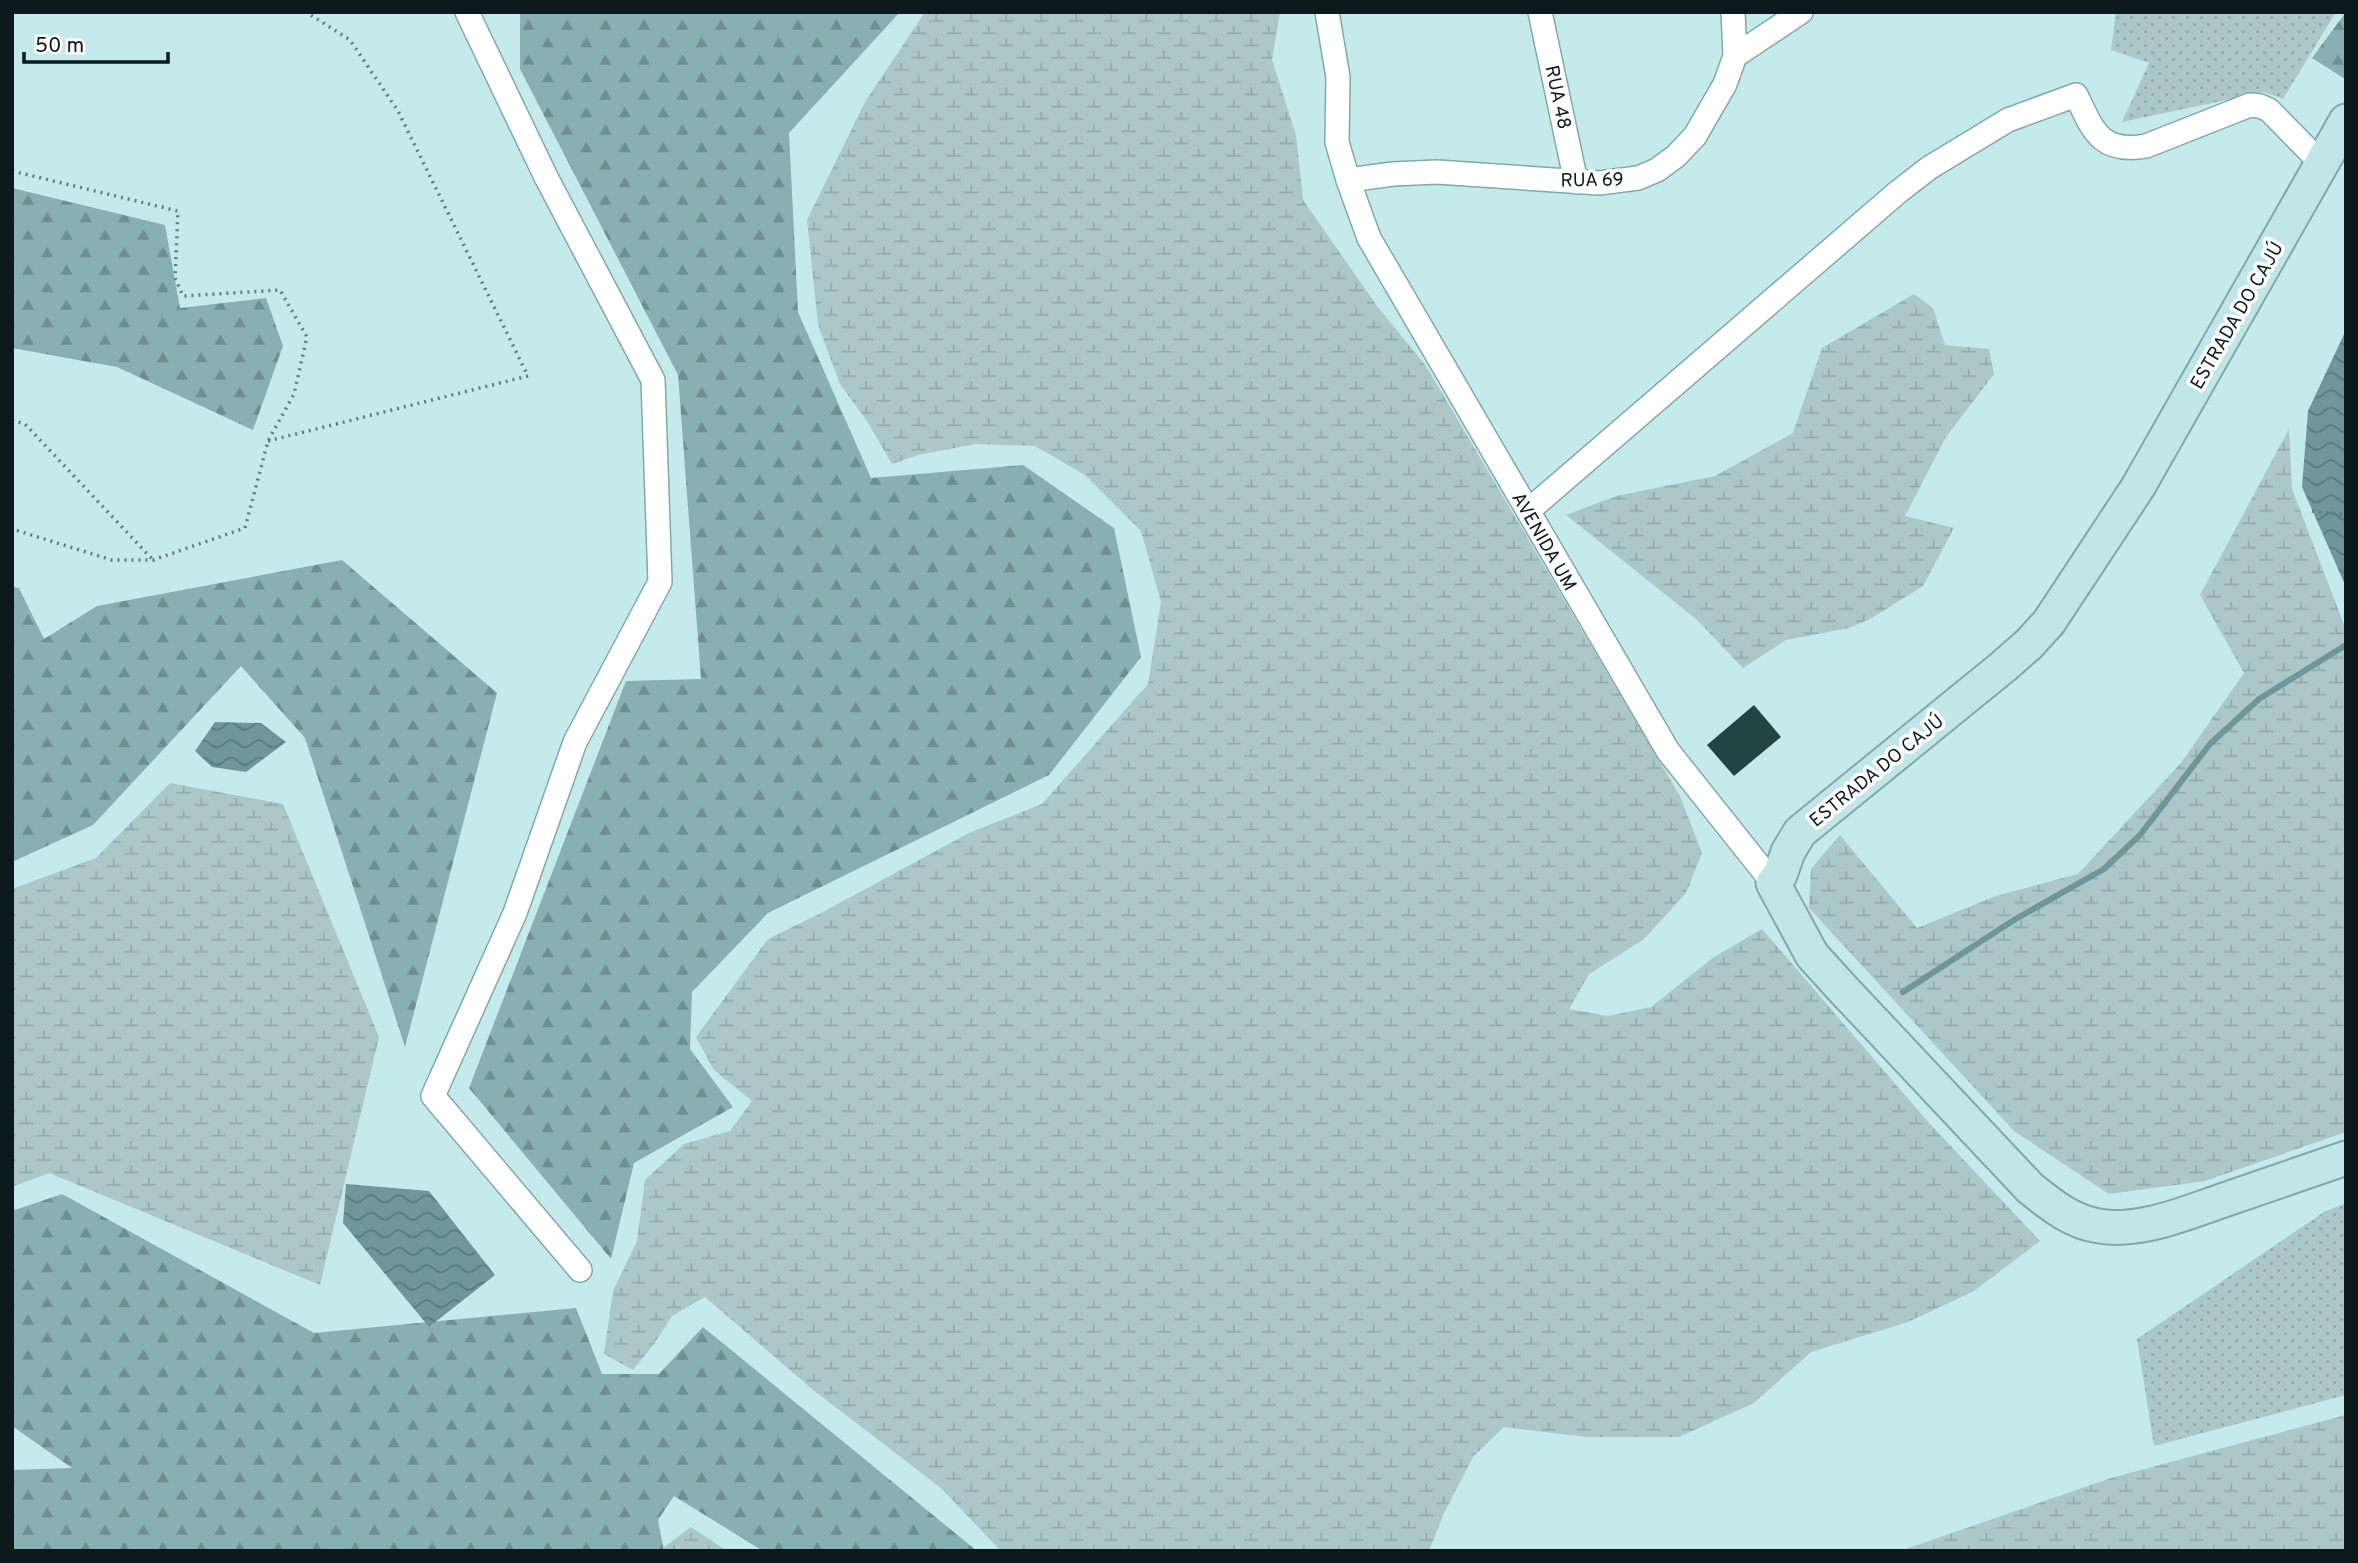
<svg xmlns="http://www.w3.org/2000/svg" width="2358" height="1563" viewBox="0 0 2358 1563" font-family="Overpass,sans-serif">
  <defs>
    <pattern id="grass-dots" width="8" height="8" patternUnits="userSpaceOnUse" patternTransform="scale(1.75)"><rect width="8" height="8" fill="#abc7c8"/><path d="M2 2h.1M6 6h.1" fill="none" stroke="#92aaab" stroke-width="1.8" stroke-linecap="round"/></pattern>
    <pattern id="forest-firs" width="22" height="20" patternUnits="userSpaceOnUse" patternTransform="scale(1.75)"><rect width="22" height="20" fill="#88b0b2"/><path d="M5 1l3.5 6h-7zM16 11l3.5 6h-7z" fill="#6e8e90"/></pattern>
    <pattern id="wetland-marsh" width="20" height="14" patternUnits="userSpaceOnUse" patternTransform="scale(1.75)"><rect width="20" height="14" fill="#abc7c8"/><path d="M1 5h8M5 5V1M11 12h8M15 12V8" fill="none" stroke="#92aaab"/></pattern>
    <pattern id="water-waves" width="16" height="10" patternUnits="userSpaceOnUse" patternTransform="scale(1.75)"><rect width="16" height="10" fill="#6f9698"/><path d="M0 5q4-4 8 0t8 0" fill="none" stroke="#5a7a7b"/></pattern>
  </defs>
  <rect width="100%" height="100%" fill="#c4eaeb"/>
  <!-- grass -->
  <path fill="url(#grass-dots)" d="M2116,12h220l-53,87 -19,-7 -142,30 27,-59 -38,-13z
    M2346,1203v192l-192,51 -17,-107 187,-127z"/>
  <!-- forest -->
  <path fill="url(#forest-firs)" d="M520,12h380l-111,121 9,179 73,166 152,-13 91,63 27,129 -92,118 -281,138 -76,79 -2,57 43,58 -99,56 -23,96 -142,-171 157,-407 75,-2 -23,-304 -158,-306z
    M2346,12v65l-1,2 -33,-21z
    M12,188l153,37 15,83 86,-10 17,48 -30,84 -136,-63 -105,-19z
    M342,560l155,133 -92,354 -100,-309 -64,-72 -148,159 -81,37v-275l7,1 25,51 53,-33z
    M62,1194l252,139 262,-25 26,66h57l44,-47 274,224h-214l-89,-55 -16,24 6,31h-652v-81l60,-2 -60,-42v-215z"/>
  <!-- wetland -->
  <path fill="url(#wetland-marsh)" d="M925,12h355l-8,48 24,75 7,65 74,106 49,60 254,430 22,57 -16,40 -42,46 -55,35 -20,35 39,7 43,-9 63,-50 48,-28 167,194 111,118 -66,50 -66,31 -97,30 -57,51 -75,34h-92l-83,-10 -31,30 -29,56 -15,38h-428l-60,-63 -129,-99 -107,-92 -33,19 -18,28 -21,26 -29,-16 9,-63 24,-50 8,-61 39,-36 46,-13 22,-30 -38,-31 -18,-33 72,-98 53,-26 148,-80 73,-29 106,-120 13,-82 -20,-71 -56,-56 -50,-29 -59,-2 -58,11 -26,9 -25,-43 -27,-37 -22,-59 -11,-105 58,-118z
    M1914,294l19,14 12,37 44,4 5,25 -48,63 -41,79 49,12 -31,58 -51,32 -23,10 -63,12 -43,28 -47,-49 -130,-104 50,-19 99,-20 78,-43 29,-85z
    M2289,429l3,60 54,141v502l-141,49 -96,13 -95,-63 -205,-223 2,-39 29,-34 77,93 79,-32 82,-22 103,-111 63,-90 -44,-78z
    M170,783l113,21 96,233 -59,248 -271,-112 -37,14v-298l84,-31z
    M2346,1415v136h-446l211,-73z
    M691,1527l36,24h-63l-1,-3z"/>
  <!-- water -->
  <path fill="url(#water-waves)" d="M2346,330v257l-44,-100 6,-76z
    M215,722l46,1 25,19 -40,30 -34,-5 -17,-16z
    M346,1184l83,7 66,84 -66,52 -86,-104z"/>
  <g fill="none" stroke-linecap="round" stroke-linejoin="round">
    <!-- stream -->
    <path stroke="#6f9698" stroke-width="6" d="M1903,992l111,-72 90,-51 36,-34 70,-91 49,-45 87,-54"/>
  </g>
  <!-- building -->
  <path fill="#224445" d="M1754,705l27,32 -47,39 -27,-31z"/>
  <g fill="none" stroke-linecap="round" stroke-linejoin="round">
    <defs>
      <path id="street" d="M467,12l79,165 107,203 7,202 -85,160 -60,171 -82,183 147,174
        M1327,12l11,65 -1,65 11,38 21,58 299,513 105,132
        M1540,12l36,170
        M1733,12l2,44
        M1348,180l45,-6 44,-2 162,11 39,-5 19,-8 19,-14 19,-20 30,-52 10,-28 66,-44
        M1528,511l370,-319 31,-24 79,-48 68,-25c17,35 24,59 70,51l104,-41 10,1 9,4 53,54"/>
      <path id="secondary" d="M2346,121l-208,366 -89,135 -20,22 -25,22 -204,166 -12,20 -8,23 -7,8 39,72 29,32 189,201c21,17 42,34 69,38 41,7 87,-13 125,-26 41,-14 81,-28 122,-42"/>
    </defs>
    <!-- street casing -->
    <use href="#street" stroke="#84a8a9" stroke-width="26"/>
    <!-- secondary casing -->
    <use href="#secondary" stroke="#84a8a9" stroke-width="37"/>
    <!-- path -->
    <path stroke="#637c7d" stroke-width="3.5" stroke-dasharray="2 5" stroke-linecap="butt" d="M12,171l166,40 -3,67 8,18 97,-6 27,47 -13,57 -26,47 -23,87 -92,32h-41l-100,-31
      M12,420l13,4 128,136
      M268,441l260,-65 -130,-265 -48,-71 -44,-28
      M2312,511l34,4"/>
    <!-- street -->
    <use href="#street" stroke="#fff" stroke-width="23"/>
    <!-- secondary -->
    <use href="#secondary" stroke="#c1e6e8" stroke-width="33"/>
  </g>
  <g text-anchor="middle" stroke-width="7" stroke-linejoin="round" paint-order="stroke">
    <!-- street labels -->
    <g font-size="19" fill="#0c1a1b" stroke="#fff">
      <text transform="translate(1559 97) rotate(78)" y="7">RUA 48</text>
      <text transform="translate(1592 179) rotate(-1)" y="7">RUA 69</text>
      <text transform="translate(2236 315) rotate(-60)" y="7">ESTRADA DO CAJÚ</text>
      <text transform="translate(1545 541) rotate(60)" y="7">AVENIDA UM</text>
      <text transform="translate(1876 770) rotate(-39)" y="7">ESTRADA DO CAJÚ</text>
    </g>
  </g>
  <!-- border -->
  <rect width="2358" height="1563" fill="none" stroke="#0c1a1b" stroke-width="28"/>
  <!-- scale -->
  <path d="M24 52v10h144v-10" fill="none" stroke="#0c1a1b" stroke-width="3.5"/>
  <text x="35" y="52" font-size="21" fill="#0c1a1b" stroke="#ffffff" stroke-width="5" paint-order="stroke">50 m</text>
</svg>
